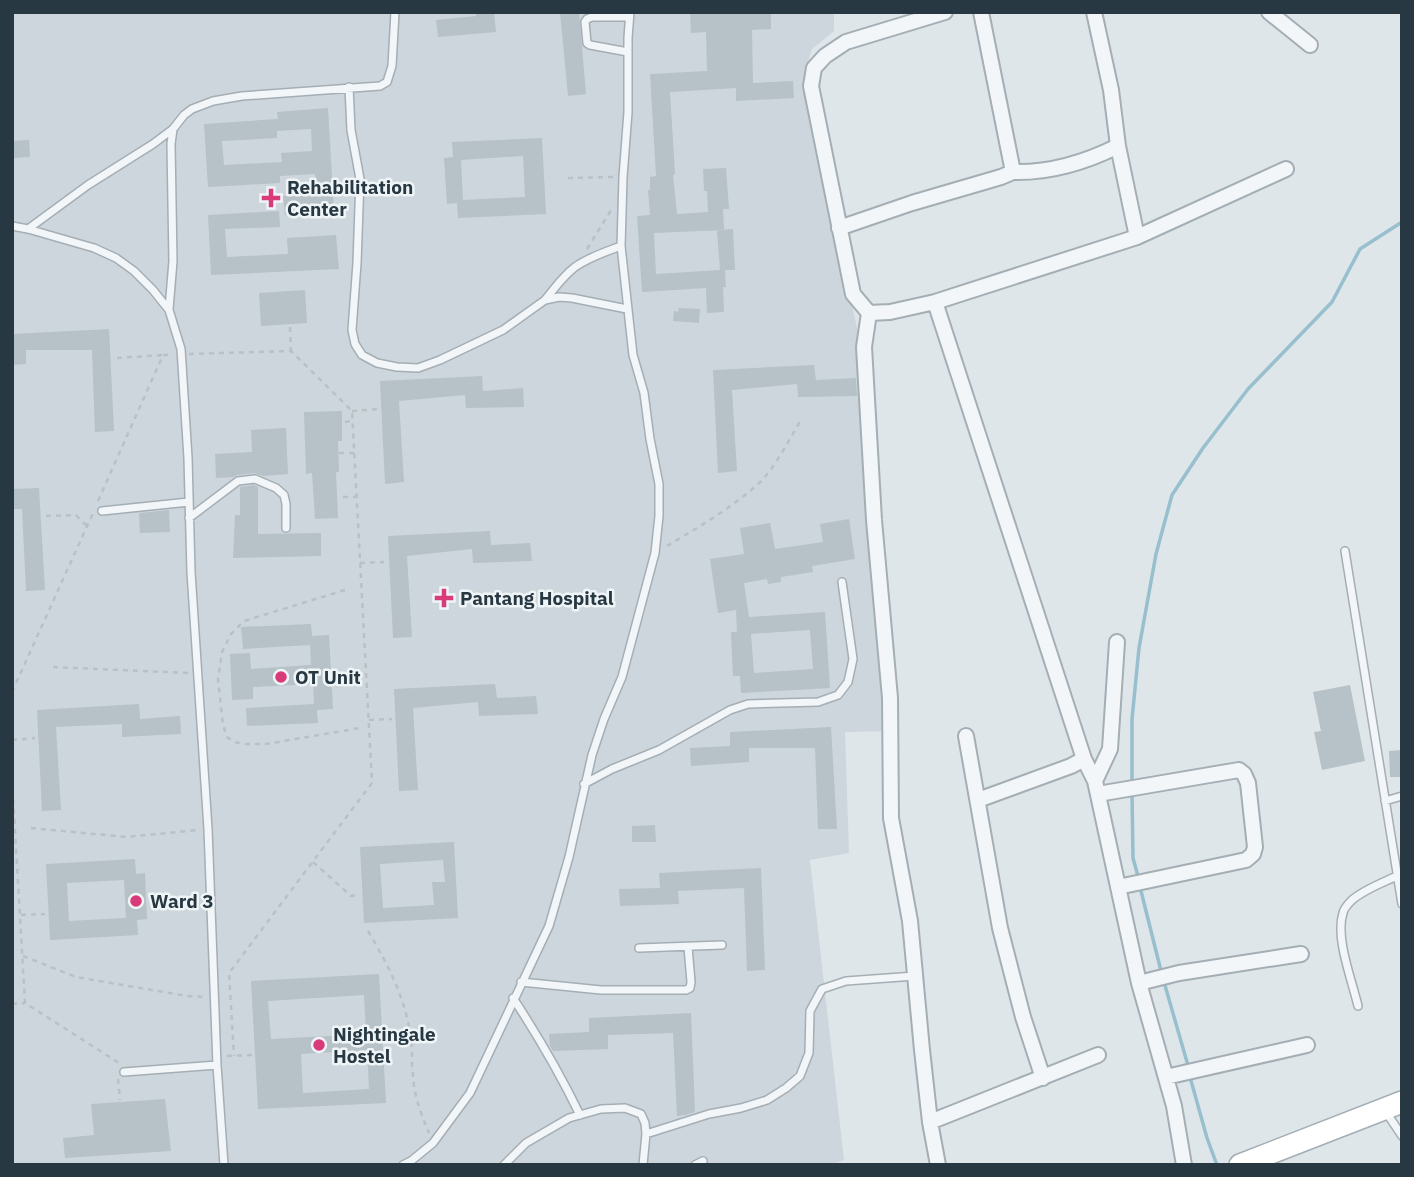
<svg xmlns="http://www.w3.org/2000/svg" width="1414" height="1177" viewBox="0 0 1414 1177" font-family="'IBM Plex Sans',sans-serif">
  <rect width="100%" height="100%" fill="#dfe6ea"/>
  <!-- built -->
  <path fill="#cdd6dc" d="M12,12h822v19l-22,18 -9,29 57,264 27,389 -42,1 4,121 -39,7 34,300 -14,5h-818z"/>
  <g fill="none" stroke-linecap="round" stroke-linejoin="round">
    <!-- stream -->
    <path stroke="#97bfcd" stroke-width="3.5" d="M1132,786v-67l7,-71 17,-94 16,-59 31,-47 45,-59 84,-87 28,-53 42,-27
      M1132,793l1,65 6,22
      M1140,887l22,88
      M1164,982l25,87
      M1190,1077l17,61 10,27"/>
  </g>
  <!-- building -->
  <path fill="#b6c1c8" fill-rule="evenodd" d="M476,12h18l2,20 -58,5 -2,-17 40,-4z
    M560,12h19l7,82 -18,2z
    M690,12l81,1v16l-19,1 1,53 40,-2 1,17 -58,3v-13l-66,4 5,82 -2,1 4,39 31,-2 -1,-21h-3l-1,-22 23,-1 3,41h-6l1,21 -70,3 2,41 64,-4 -3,-40 16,-1 2,41h-10l1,17h-3l1,25 -17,1 -1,-25 -64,4 -5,-76 13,-1 -2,-25h2v-13l6,-1 -6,-102 57,-3 -1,-39 -15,1z
    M328,108l6,104 -49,3 -2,-19 34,-2 -2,-20 -35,2v7l-72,4 -4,-63 74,-5 -1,-7zM311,129l1,22 -31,2 1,9 -58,3 -2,-24 55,-3v-7z
    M542,138l4,76 -88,4 -1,-15 -10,1 -3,-46 9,-1 -1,-15zM523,156l2,41 -62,3 -2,-40z
    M29,140l1,17 -18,1v-17z
    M279,211l1,16 -55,2 2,28 61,-3 -1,-16 49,-3 3,34 -128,6 -3,-60z
    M305,290l2,33 -46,3 -2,-33z
    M679,308l21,1 -1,14 -26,-2 1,-10 4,1z
    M109,329l5,102 -19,1 -3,-82h-66v14l-14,1v-31z
    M814,365l2,15 40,-2 1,18 -59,1 -1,-13 -65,6 5,81 -19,2 -5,-103z
    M482,376l1,15 40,-3 1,19 -58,1 -1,-13 -66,6 5,81 -19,2 -5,-103z
    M342,411v30h-4l1,31h-3l2,46 -23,1 -3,-46 -6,1 -2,-62z
    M286,428l2,46 -25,2 -9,-3 -17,2 -4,2 -17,1 -1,-24 37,-2 -1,-22z
    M254,485l4,2v47l63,-1v23l-88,2 2,-43h5v-28z
    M39,488l6,102 -19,1 -4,-82h-10v-20z
    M169,510l1,22 -30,1 -1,-20z
    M849,519l6,40 -43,7 1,6 -32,5v5l-13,2 -1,-5 -23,4 5,34 76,-5 5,76 -89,5 -1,-17h-7l-2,-44h6l-1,-22 -18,3 -8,-54 34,-5 -4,-26 30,-5 5,26 48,-7 -3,-18zM810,630l3,39 -59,4 -3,-39z
    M490,531l1,14 39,-2 2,18 -59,2 -1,-14 -65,7 5,81 -19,1 -5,-102z
    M311,624l1,12 17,-1 4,74 -16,1 1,13 -71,3 -1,-18 68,-4 -1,-20 -60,3v12l-21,1 -2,-46 20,-1 1,16 60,-4 -1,-20 -67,4 -2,-22z
    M495,684l2,14 39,-2 2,18 -59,2 -1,-14 -65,6 5,82 -19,1 -5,-102z
    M1350,685l15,76 -43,9 -8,-38 7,-1 -8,-39z
    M139,704l1,15 40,-3 1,18 -59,3v-13l-66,3 5,83 -19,1 -5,-101z
    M831,727l6,102h-19l-3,-81h-66v14l-58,4 -1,-18 40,-2v-14z
    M1402,750v27h-12l-1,-26z
    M655,825l1,17h-24v-16z
    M454,842l4,76 -94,5 -4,-76zM443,860l2,22h-13l2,23 -51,3 -3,-44z
    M135,859l1,15 9,-1 2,46 -10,1 1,15 -88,5 -4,-76zM124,880l2,38 -57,3 -2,-38z
    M761,868l4,102 -18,1 -3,-83 -66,3 1,13 -59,2 -1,-17 41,-1 -1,-15z
    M379,974l7,129 -128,6 -7,-128zM364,995l2,39 -95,5 -3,-38zM367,1050l2,39 -66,4 -2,-39z
    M691,1013l4,99 -10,3 -8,1 -4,-83 -65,2v14l-55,2 -3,-5 -1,-12 40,-2v-14z
    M165,1099l6,52 -106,7 -2,-20 31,-3 -3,-31z"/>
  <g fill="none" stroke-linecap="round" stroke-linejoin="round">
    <defs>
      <path id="lane" d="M628,52l-38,-7 -3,-2 -2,-21 2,-3 5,-2h37
        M349,87l2,43 9,49 -3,84 -5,67 3,14 7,11 15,8 20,4 21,1 22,-8 63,-30 42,-30 14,-3 13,1 55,11
        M12,226l16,3 66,19 22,10 18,13 19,19 16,20 12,39 7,109 3,114 17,257 9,236 7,100
        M28,229l60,-44 65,-41 20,-15 11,-14 8,-6 21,-8 29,-5 138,-10 7,-4 5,-16 3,-54
        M545,300c9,-11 18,-24 30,-33 14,-10 30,-15 46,-21
        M169,309l4,-48 -2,-117 2,-15
        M102,511l87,-9
        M189,518l49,-37 17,-2 21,9 8,7 2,9v24
        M1345,551l57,353
        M584,784l28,-15 47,-19 71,-40 18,-6 70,-2 20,-7 10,-13 5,-23 -11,-77
        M1385,801l17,-5
        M639,948l83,-3
        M521,982l80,8h85l4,-2 1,-6 -3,-35
        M513,998c25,38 47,76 67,117
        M1358,1006c-6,-26 -23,-68 -15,-93 1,-5 6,-10 9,-13 13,-11 30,-17 45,-24
        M124,1072l93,-7
        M1386,1112l16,24
        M646,1134l63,-20 32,-6 26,-8 19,-12 14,-12 9,-23 1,-42 12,-22 24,-8 69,-5
        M403,1165l8,-4 22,-18 37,-50 79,-167 20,-69 23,-102 12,-36 18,-42 33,-124 4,-37v-32l-9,-45 -6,-46 -11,-38 -12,-109 2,-69 5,-65v-74l2,-26
        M504,1165l22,-22 43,-25 32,-9 24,-1 16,6 4,9 1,11 -3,31
        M695,1165l8,-4"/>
      <path id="street" d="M1269,12l41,33
        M1013,172c36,1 73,-10 105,-26l-7,-56 -17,-78
        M839,228l73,-25 89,-26 12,-5 -32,-160
        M1137,237l149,-68
        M935,302l202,-65 -19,-91
        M869,313l21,-1 45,-10 149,457
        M966,736l34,192 23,89 20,61
        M1095,781l15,-32 7,-107
        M1098,794l141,-24 5,4 4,9 7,64 -2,7 -7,6 -128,27
        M978,800l93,-34 13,-7 11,22 44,202 35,123 10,59
        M1139,983l40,-10 122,-19
        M1166,1077l141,-32
        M930,1122l168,-67
        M938,1165l-8,-43 -8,-72 -12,-129 -19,-103 -1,-120 -16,-178 -10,-173 5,-34 -16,-19 -42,-208 3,-18 11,-12 21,-14 99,-30"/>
      <path id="secondary" d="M1240,1165l162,-63"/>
    </defs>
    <!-- lane casing -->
    <use href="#lane" stroke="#a4aeb5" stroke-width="10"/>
    <!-- street casing -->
    <use href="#street" stroke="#a4aeb5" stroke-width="18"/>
    <!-- secondary casing -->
    <use href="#secondary" stroke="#a4aeb5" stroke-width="24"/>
    <!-- path -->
    <path stroke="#bac1c5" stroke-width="2.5" stroke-dasharray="5 5" stroke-linecap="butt" d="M568,178l45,-1
      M587,249l26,-42
      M290,327l1,24
      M189,354l102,-3 61,60 20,372 -143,190 5,83
      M117,358l46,-3
      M352,411l27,-2
      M345,422l8,-1
      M339,453h15
      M343,497h14
      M98,501l65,-146h9
      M46,516l30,-1 11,11
      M667,546c30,-18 63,-37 90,-61 17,-15 33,-47 45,-67
      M360,563l24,-1
      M345,590l-101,31 -13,13 -9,18 -4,27 5,46 4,12 7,5 11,2h21l94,-16
      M53,667l136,6
      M336,686l31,-2
      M12,692l81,-179
      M369,720l23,-1
      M12,740l23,-2
      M12,779l13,224 94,60
      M31,828l95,9 72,-7
      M313,862l38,34 9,-1
      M21,915l24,-1
      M368,931c20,34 35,62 42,101 3,14 1,29 3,43 1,21 8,39 16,58
      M23,956l53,21 111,19 18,1
      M12,1004l13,-1
      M227,1056l25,-1
      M118,1079l2,21"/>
    <!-- lane -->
    <use href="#lane" stroke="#f3f6f8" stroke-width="7"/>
    <!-- street -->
    <use href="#street" stroke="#f3f6f8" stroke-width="14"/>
    <!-- secondary -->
    <use href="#secondary" stroke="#fff" stroke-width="21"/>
  </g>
  <!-- markers -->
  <g fill="#d93a7a" stroke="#eff5f7" stroke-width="2.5">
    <path d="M267.5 187.5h7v7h7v7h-7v7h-7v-7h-7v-7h7z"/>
    <path d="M440.5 587.5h7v7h7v7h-7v7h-7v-7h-7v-7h7z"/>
    <circle cx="281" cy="677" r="7"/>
    <circle cx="136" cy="901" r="7"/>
    <circle cx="319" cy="1045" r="7"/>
  </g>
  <g text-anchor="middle" stroke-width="5" stroke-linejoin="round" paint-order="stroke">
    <!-- poi labels -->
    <g font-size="19" font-weight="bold" fill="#273843" stroke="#eff5f7" text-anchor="start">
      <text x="287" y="194">Rehabilitation<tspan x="287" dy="22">Center</tspan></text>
      <text x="460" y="605">Pantang Hospital</text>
      <text x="295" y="684">OT Unit</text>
      <text x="150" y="908">Ward 3</text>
      <text x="333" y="1041">Nightingale<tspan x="333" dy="22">Hostel</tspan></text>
    </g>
  </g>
  <!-- border -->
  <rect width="1414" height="1177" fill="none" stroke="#273843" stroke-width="28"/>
</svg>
